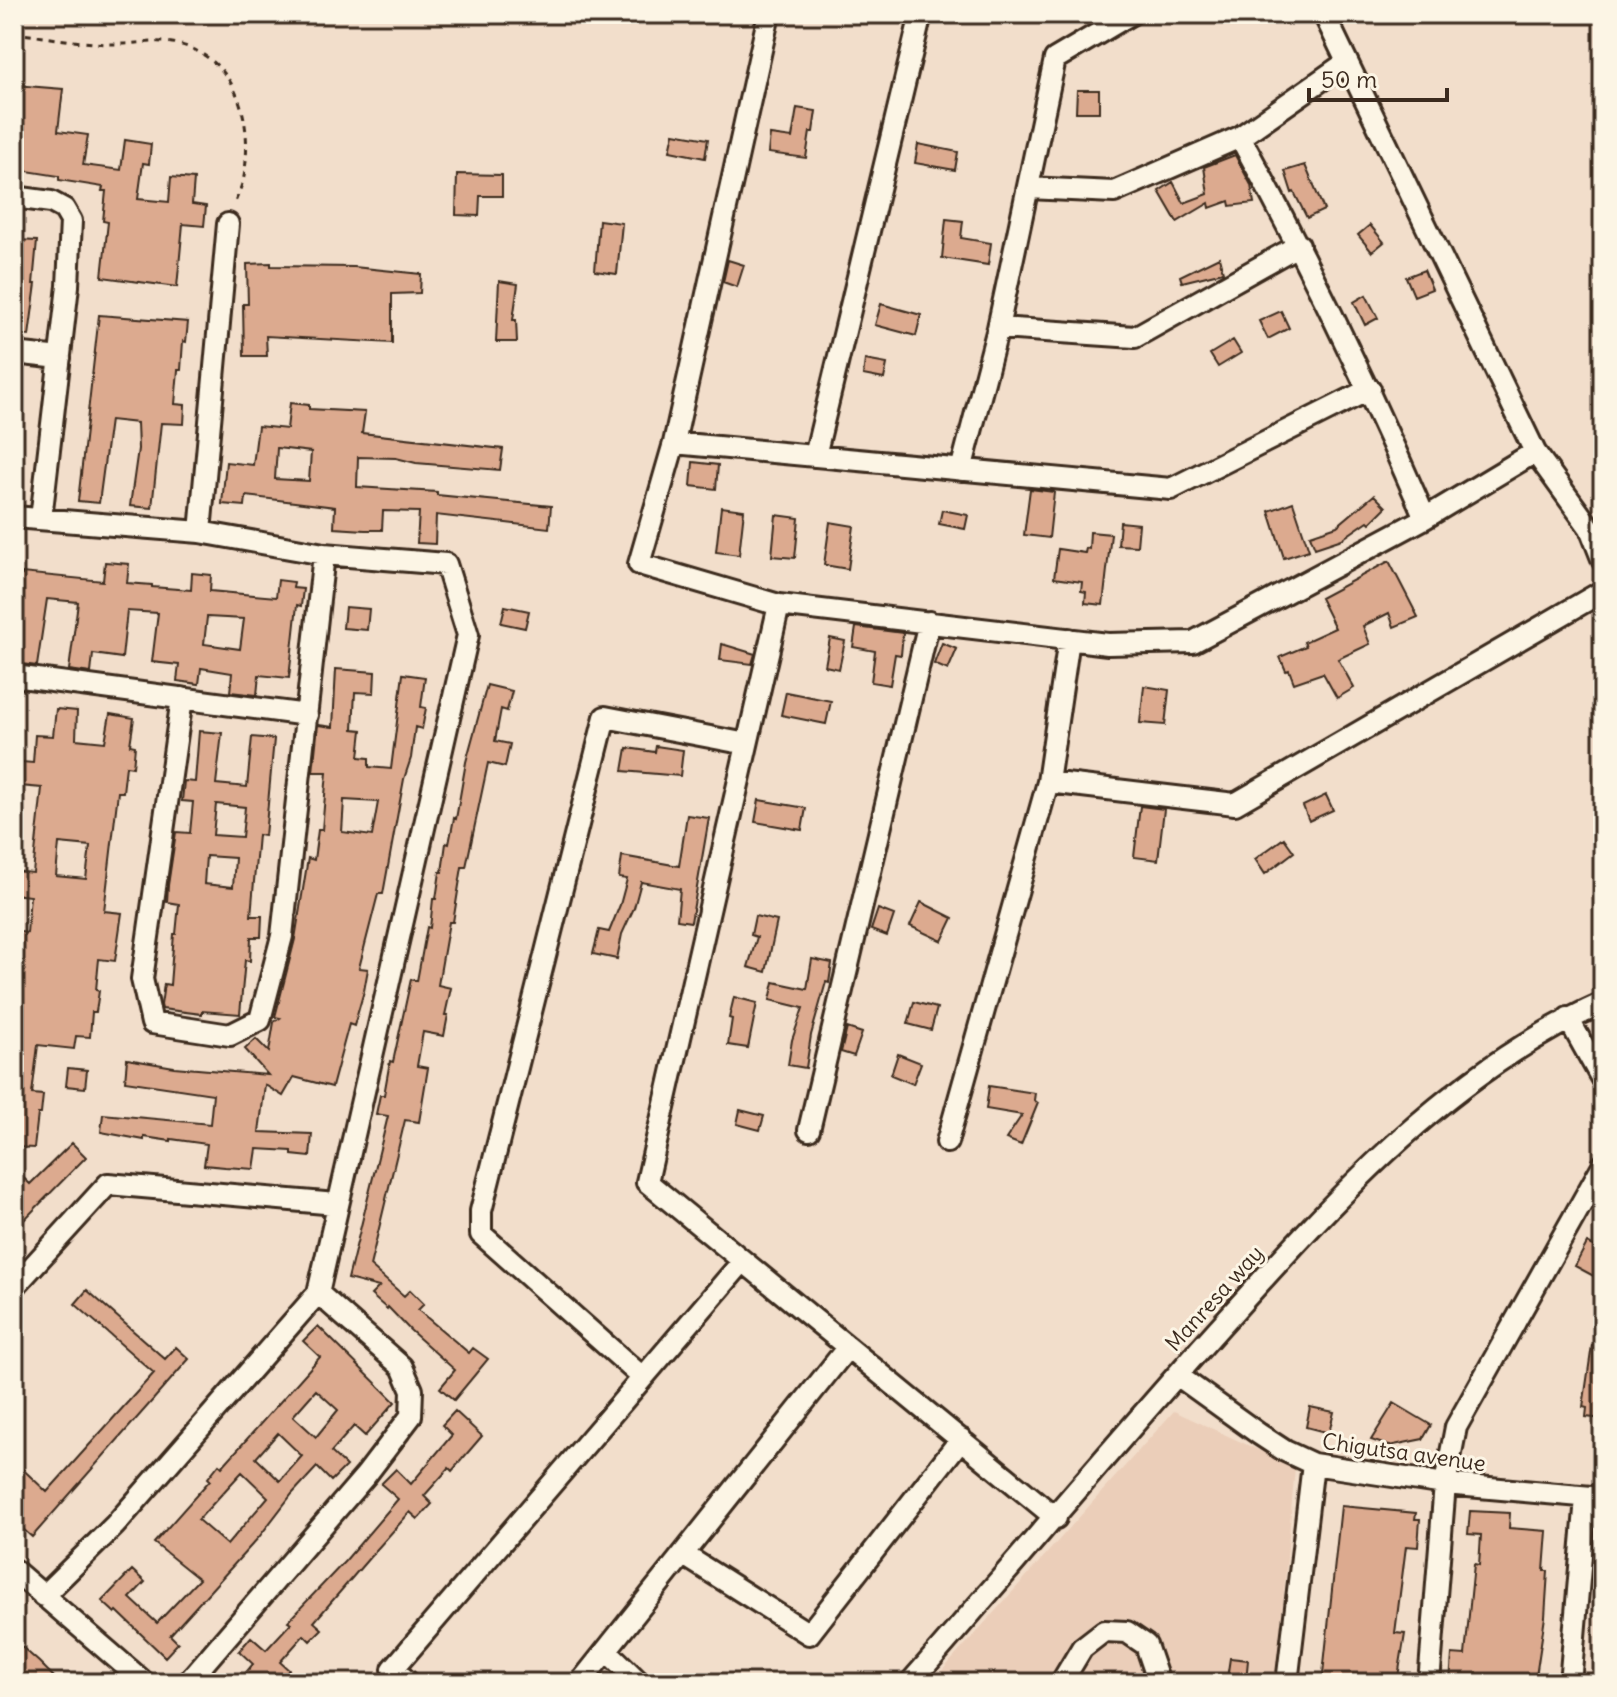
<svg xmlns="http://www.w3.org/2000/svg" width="1617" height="1697" viewBox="0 0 1617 1697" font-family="Delius,sans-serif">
  <rect width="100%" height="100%" fill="#f2decb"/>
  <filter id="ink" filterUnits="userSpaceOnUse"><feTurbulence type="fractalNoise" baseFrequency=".0125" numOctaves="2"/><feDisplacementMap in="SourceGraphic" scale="16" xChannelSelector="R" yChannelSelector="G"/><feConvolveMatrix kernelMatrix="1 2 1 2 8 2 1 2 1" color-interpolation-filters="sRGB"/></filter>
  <g filter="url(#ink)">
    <!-- built -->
    <path fill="#ebceb9" d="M1174,1411l121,56 -19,216h-345z"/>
    <!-- building -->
    <path fill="#dcaa8f" stroke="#3b2a1e" stroke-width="2" fill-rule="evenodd" d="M14,85l49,4 -5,42 30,4 -5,30 38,5 4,-30 26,4 -2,20 -6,-1 -5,36 31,3 2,-25 23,2 -2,25 14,2 -2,20 -21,-2 -6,63 -75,-10 6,-55 -5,-1 3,-30h-4l1,-4 -44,-7v-4l-45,-7z
      M1077,90h22v22h-23z
      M797,108l19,3 -3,21h-3l-4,26 -38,-5 2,-18 22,3z
      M674,133l34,6 -3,19 -35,-7z
      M918,144l40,8 -3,18 -40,-7z
      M1235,155l16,30 3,18 -24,3 -1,-5 -19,7 -1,-5 -32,19 -18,-31 14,-9 11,21 24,-9 -4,-27z
      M1305,165l19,45 -17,8 -13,-26 -2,1 -7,-22z
      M457,174l45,1v21h-22l-1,20 -23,-1z
      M946,219l17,2 -2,17 30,5 -3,22 -46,-7z
      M599,220l23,3 -5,51 -22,-3z
      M1370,225l14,17 -12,10 -14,-17z
      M17,240l20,1 -4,43h3l-7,52 -15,-2z
      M1219,257l4,15 -41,10 -2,-6z
      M728,260l16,5 -7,22 -14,-5z
      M271,263v3l83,1 67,7 -1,19 -28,1v49l-126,-7 1,20h-23l-1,-52h5l-1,-40z
      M1424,270l8,19 -18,7 -8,-19z
      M499,281l19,3 -5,36h3l1,22h-21z
      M1366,295l12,23 -13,7 -11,-23z
      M881,304l40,11 -5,21 -41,-11z
      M1281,311l8,17 -21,11 -9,-18z
      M99,315l89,7 -2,20 -3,-1 -2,29h-3l-3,34 10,1 -1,19 -23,-1 -9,85 -22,-2 8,-57 -1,-26 -27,-3 -11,83 -21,-2z
      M1233,340l8,13 -23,14 -8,-13z
      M865,360l22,4 -3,15 -21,-4z
      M290,403l19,2v4l56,3 -3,21 141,16 -3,21 -84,-7 -20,-5 -38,-1 -1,30 80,5v3l114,11 -2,22 -113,-13 -1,29 -18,-1 2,-31 -36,-1 -1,19h-17l-31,-2 1,-21 -89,-11 -1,10 -23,-2 4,-42 27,3 5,-39 29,3zM277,448l34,4 -2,29 -34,-2z
      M693,462l25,3 -2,24 -25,-3z
      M1030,489l24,3 -5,46 -25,-3z
      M1374,495l12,12 -16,16 -2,-2 -26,18 -27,9 -5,-13 27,-9z
      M1293,502l16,48 -25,8 -15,-47z
      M721,507l23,3 -5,45 -23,-3z
      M942,510l26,5 -3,14 -26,-5z
      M776,515l23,3 -4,40 -23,-2z
      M830,522l24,4 -6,43 -24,-4z
      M1120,522l19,2 -2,22 -19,-1z
      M1090,532l21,2 -8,71 -18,-2 1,-11 -5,-1 1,-9 -28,-4 4,-29 27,4 1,-5 3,1z
      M1389,561l29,56 -24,10 -5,-14 -26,13 7,18 -32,15 16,29 -17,10 -14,-25 -29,10 -5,-13 -3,1 -6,-14 26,-11 -2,-4 31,-14 -15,-30z
      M105,562l24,2 -2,19 25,2v2l39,3 1,-17 19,2 -1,16 66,6 2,-17 16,2 -1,6 10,1 -2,17 -4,-1 -8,73 -30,-3 -2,20 -27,-3 2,-19 -31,-5 -2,16 -22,-3 2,-16 -27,-3 6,-49 -31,-2 -5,47 -29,-4 -2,19 -22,-3 9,-68 -31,-3 -10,67 -23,-3 5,-32h-5v-57l8,1v-2l81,8zM207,617l37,2 -4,30 -36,-5z
      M505,606l24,5 -4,17 -24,-5z
      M345,607l24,2 -2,21 -24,-2z
      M856,627l47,6 -2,22 -6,-1 -5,31 -19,-3 4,-31 -22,-4z
      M830,638l15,3 -6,28 -14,-3z
      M942,643l15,6 -9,21 -14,-6z
      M722,644l33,10 -3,10 -32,-4z
      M336,669l39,3 -1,21 -19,-1 -2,37 9,1 -3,27 10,1v9l22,2 12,-95 22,3 -4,30 5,1 -4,21 -7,-2 -4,31 -7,21 -21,115h-5l-19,74 9,1 -4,22 -10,35 -5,-2 -17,63 -38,-10 -11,19 -18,-11 -6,47 53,2 -2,23 -18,-2v-4l-35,-2 -3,20 -29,-2 -21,-2 3,-21 -36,-5v2l-27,-4v3l-43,-8 2,-18 107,10 3,-30 -88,-13 2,-22 47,8 94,8 -23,-26 11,-10 13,13 5,-30 6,-4 -5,-1 20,-78 13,-81 6,2 4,-30h4l5,-58h-14l5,-47 15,2zM344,800l34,2 -6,34 -30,-4z
      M487,685l25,6 -5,20 -6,-2 -6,32 15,3 -5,23 -17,-4 -22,104h-4l-9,55h-4l-11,63 13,3 -6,27h3l-4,21 -21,-4 -6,34 11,2 -9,54 -14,-2 -35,146 34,30 6,-6 14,14 -6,6 51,43 4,-5 15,11 -34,41 -14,-12 15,-18 -45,-40 -22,-23 -1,2 -16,-14 8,-8 -31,-8 40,-163 -12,-2 4,-19h4l6,-34 3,1 18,-83 6,2 10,-54 3,1 3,-29h3l4,-27h2l4,-29 3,1 5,-26 2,1 10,-57z
      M1144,686l25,4 -4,35 -25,-2z
      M786,692l45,9 -5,23 -45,-9z
      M56,709l21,2 -1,28 29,3 5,-28 24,4 -4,27 5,1 -2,21 -7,-1 -3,26h-5l-14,119 18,2 -7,48 -16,-2 -3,31 3,1 -3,21h-4l-2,25 -14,-1 -2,13 -36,-4 -6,49 11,1 -2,19h-3l-4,34 -20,-1v-68l5,-51h-5v-48l7,1 2,-30 -9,-1v-19l13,2 3,-37 -16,-2v-23l19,2 9,-85 -22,-2 2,-24 11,1 2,-28 18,1zM59,843l31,3 -4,33 -30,-3z
      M199,731l23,2 -6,51 31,3 5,-50 22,2 -9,97 -7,-1 -7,81h11l-1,21h-10l-1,24 -5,-1 -5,54 -38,-3v3l-40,-5 -1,-4 3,-21 6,1 4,-51h2l3,-30 -12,-2 1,-17 8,-53 14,1 3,-31 -11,-1 2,-20 11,1zM216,804l29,3 -3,30 -29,-2zM206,856l29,2 -2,29 -29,-3z
      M656,746l27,4 -3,26 -57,-5 4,-23 28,4z
      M1326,795l7,15 -24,11 -6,-15z
      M759,800l47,8 -4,22 -47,-8z
      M1140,806l24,3 -6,51 -24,-3z
      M687,815l22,3 -18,104 -14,-2 3,-31 -39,-7 -7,26 -12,26 -5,25 -24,-5 6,-24 10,2 11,-27 7,-26 -8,-1 3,-22 57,10z
      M1284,838l10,14 -29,22 -10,-15z
      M921,902l32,16 -11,23 -32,-15z
      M878,909l16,6 -7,21 -16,-6z
      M755,916l22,5 -11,51 -18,-5 9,-30 -6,-2z
      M812,959l20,4 -3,20 -3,-1 -15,53 -5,33 -18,-3 4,-25 11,-32 -33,-8 4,-18 33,7z
      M734,997l23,6 -9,45 -20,-3 4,-26 -3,-1z
      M914,1002l23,6 -6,22 -23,-6z
      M847,1028l15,5 -8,23 -13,-4z
      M898,1054l23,9 -8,21 -22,-9z
      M68,1068l19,2 -2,18 -19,-2z
      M989,1086l46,7 -1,7 4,3 -17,42 -15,-6 16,-24 -36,-6z
      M740,1110l24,6 -4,14 -23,-6z
      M72,1143l14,14 -72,73v-61l16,15z
      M1587,1243l16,8v30l-28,-15z
      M87,1290l78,69 11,-12 13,12 -157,178 -18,-16v-60l33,31 107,-119 -79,-69z
      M318,1326l77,76 -30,34 -11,-10 -23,26 15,14 -15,15 -14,-14 -25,27 -33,43 -89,98 8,8 -13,14 -48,-46 -2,2 -13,-12 30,-31 13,12 -15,16 27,25 42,-44 -45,-36 56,-63 -2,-2 11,-14 3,3 98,-110 -17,-16zM316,1390l22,20 -22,27 -23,-21zM278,1433l24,23 -22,25 -24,-23zM242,1472l26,25 -41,48 -29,-25z
      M1592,1345l11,1v73l-17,-2 1,-9 -4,-1z
      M1394,1403l37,22 -8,14 -34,7 -18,-6z
      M1310,1407l24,5 -5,21 -23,-6z
      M455,1411l27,25 -30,35 -3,-3 -25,28 8,8 -14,15 -8,-7 -40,45 -56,65 8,7 -12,12 -6,-6 -24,27 9,8 -12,13 -10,-7 -6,7h-24l16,-19 -14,-13 12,-14 15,13 25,-27 -3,-2 58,-61 52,-61 -17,-15 15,-15 15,15 41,-49 -10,-10z
      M1341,1506l75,7 -1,6h5l-2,28 -12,-1 -11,87 10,1 -8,49h-75z
      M1470,1511l40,2 -1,15 38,3 -3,40h4l-3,46 -10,66h-85l2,-29 13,1 9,-91 5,1 2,-30 -13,-1z
      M14,1640l25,22 21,21h-46z
      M1230,1658l18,2 -2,21 -19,-3z"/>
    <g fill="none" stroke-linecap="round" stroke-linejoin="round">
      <defs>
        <path id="minor" d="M769,14l-95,429 -35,121 140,41 329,39 85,-2 232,-124 110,-66
          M1324,14l211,438 55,76 13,33
          M1240,137c68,124 129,251 185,381
          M1028,188l86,4 126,-55 107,-75
          M14,197l37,5 13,7 7,12 -3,65 -27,233
          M998,328l137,9 164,-92
          M14,353l46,5
          M674,443l497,46 199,-100
          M815,456l106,-442
          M961,470l37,-142 57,-269 76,-45
          M14,517l186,15 124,22 122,10 22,71 -150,658 -203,232 -72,71
          M200,532l28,-308
          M779,605l-132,577 409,336
          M14,676l293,39
          M182,698l-40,281 10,44 78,12 30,-15 22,-84 42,-382
          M1048,782l187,22 368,-213
          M1568,1018l35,63
          M809,1130l120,-508
          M947,1142l101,-360 21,-143
          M14,1287l94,-103 228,20
          M1177,1375l82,59 26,17 28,13 132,20 158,14
          M642,1377l-161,-143v-23l124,-494 142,27
          M684,1555l125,79 152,-195
          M14,1570l131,113
          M607,1651l33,32
          M187,1683l179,-208 45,-59 1,-26 -10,-23 -84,-74
          M409,1683l-16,-14 350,-408
          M580,1683l268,-336
          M910,1683c103,-117 203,-237 307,-353 114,-126 228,-257 386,-327
          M1061,1683l21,-35 22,-17 23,1 19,13 13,38
          M1287,1683l26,-219
          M1429,1683l16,-199 11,-57 147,-262
          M1570,1683l16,-185"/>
      </defs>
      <!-- minor casing -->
      <use href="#minor" stroke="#3b2a1e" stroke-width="26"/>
      <!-- path -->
      <path stroke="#3b2a1e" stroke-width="3" stroke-dasharray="6 6" stroke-linecap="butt" d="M14,33c34,4 69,11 103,11 21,0 40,-5 61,0 58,15 74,73 67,126 -1,12 -7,24 -11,35"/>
      <!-- minor -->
      <use href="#minor" stroke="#fcf5e5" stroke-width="20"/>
    </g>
  </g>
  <g text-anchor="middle" stroke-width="6" stroke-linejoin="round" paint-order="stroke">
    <!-- street labels -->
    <g font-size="22" fill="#3b2a1e" stroke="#fcf5e5">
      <text transform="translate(1214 1298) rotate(-48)" y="8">Manresa way</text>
      <text transform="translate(1404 1452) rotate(8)" y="8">Chigutsa avenue</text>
    </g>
  </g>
  <!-- margin -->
  <rect width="1617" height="1697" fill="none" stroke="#fcf5e5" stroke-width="48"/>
  <rect x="24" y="24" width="1569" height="1649" fill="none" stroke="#3b2a1e" stroke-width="3" filter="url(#ink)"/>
  <!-- scale -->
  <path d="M1309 88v12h138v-12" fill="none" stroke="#3b2a1e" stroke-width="4"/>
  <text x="1321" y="88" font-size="24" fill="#3b2a1e" stroke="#fcf5e5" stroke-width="6" paint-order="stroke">50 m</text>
</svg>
